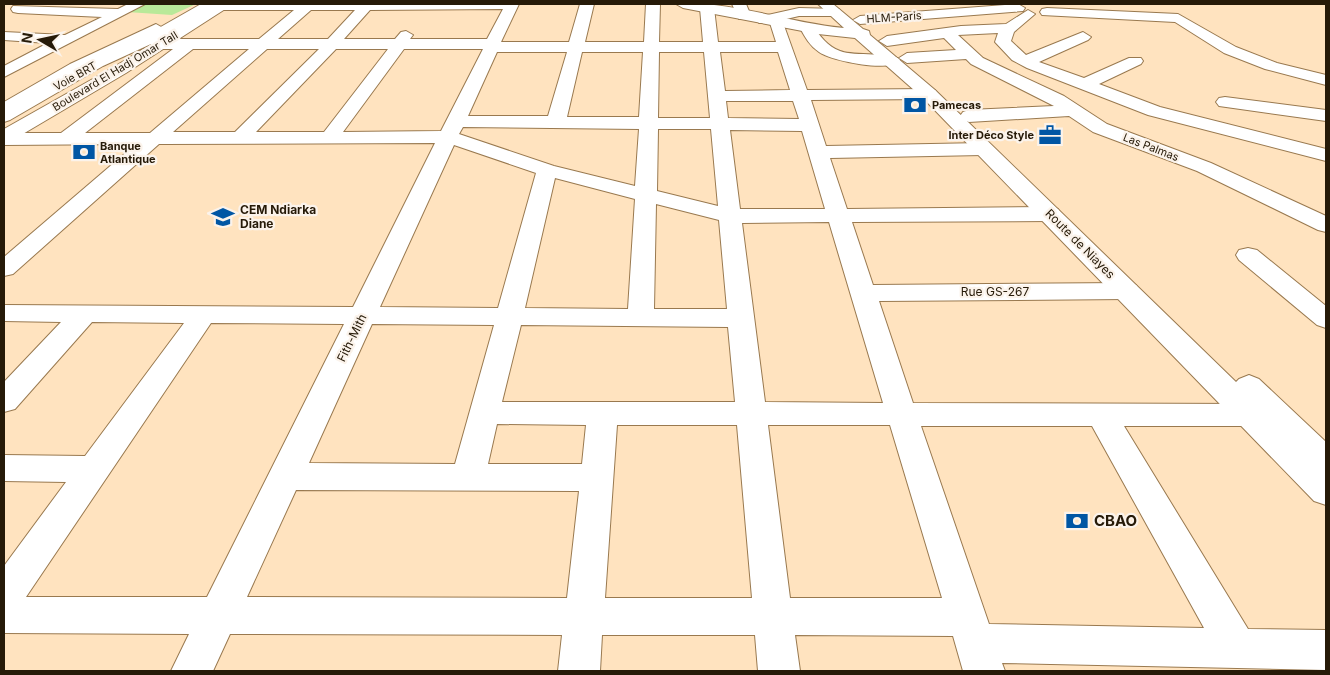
<svg xmlns="http://www.w3.org/2000/svg" width="1330" height="675" viewBox="0 0 1330 675" font-family="Inter,sans-serif">
  <rect width="100%" height="100%" fill="#ffe3bf"/>
  <!-- green -->
  <path fill="#b9e999" d="M142,4h54l-24,11 -45,-3z"/>
  <g fill="none" stroke-linecap="round" stroke-linejoin="round">
    <defs>
      <path id="minor" d="M128,4h17l-141,73v-11l44,-23 -44,-3v-8l61,3 37,-18 -84,-4 -5,-1 -2,-3 2,-3 105,3z
        M201,4h318l-18,38h68l11,-38h14l-9,38h59l2,-38h14l-1,38h44l-3,-34 7,-4 7,4 4,34h58l-6,-19h-11l-2,-3 2,-3 40,-9 40,1 2,3 -2,3 -5,1h-35l-17,4 25,70 122,-1 6,1 3,4 -3,4 -6,1 -118,1 15,46 157,-3 7,2 3,4 -3,4 -7,2 -153,3 17,51 203,-2 8,2 3,5 -3,5 -8,2 -198,1 21,63 254,-2 9,2 4,6 -4,6 -9,2 -248,2 34,102 338,1 11,3 4,8 -4,8 -11,3h-127l124,203 78,1v40l-324,-7 3,8h-42l-10,-35 -158,-1 5,36h-42l-3,-36h-153l-2,36h-42l4,-36 -332,-1 -17,37h-42l18,-37 -185,-1v-67l62,-84 -62,-1v-26l81,1 99,-133 -92,-1 -77,87 -11,3v-30l57,-60 -57,-1v-16l349,2 82,-164 -276,1 -146,130 -9,2v-19l132,-113 -132,1v-12h57l112,-84h-15l-7,-5 -48,22 -93,54 -6,2v-13l87,-49 52,-23zM216,7l6,3h72l-35,29h-99zM503,9l-16,30h-77l3,-4 -7,-4 -5,1 -6,7h-51l26,-29zM311,10h44l-27,29h-50zM193,49h56l-99,84h-65zM267,49h52l-84,83h-62zM336,49h52l-64,83h-68zM404,49h79l-42,82 -98,1zM497,52h70l-19,64h-80zM582,52h61l-4,65h-72zM659,52h45l6,66h-52zM720,52h58l12,38 -65,1zM726,101h67l6,18 -71,-1zM463,127l176,2 -4,57 -81,-20 -95,-32zM658,129h53l7,77 -61,-15zM730,130l72,1 23,78h-85zM454,145l82,28 -38,135 -118,-1zM555,178l80,21 -7,110 -103,-1zM656,204l63,16 8,89h-73zM829,222l54,181 -118,-1 -23,-179zM211,323l133,1 -137,273h-181zM372,324l122,1 -39,139 -146,-1zM521,325l207,2 7,75h-233zM497,424l89,1 -4,39h-94zM617,425h120l15,173h-147zM768,425h122l52,173h-152zM921,426h171l112,202 -215,-4zM296,490l283,1 -12,107 -320,-1z
        M732,4h14l5,12 -2,3h-10z
        M1018,4l7,4 -2,3 -163,13 -7,-4 7,-4z
        M1047,8l131,6 58,33 41,16 49,12v10l-61,-16 -41,-16 -49,-31 -133,-7 -2,-3 2,-3z
        M1028,10l7,4 -21,18 -3,9 15,14 52,-21 5,-2 8,5 -3,3 -49,22 45,16 45,-20h12l2,3 -2,3 -42,20 61,23 166,42v12l-178,-46 -121,-47 -15,-8 -17,-18 3,-9 -40,2 25,23 81,38 43,28 104,39 115,53v16l-8,-2 -121,-59 -104,-39 -24,-16 -100,6 -6,-2 -3,-4 3,-4 6,-2 85,-4 -83,-42 -5,-5 -59,4 -8,-5 8,-5 49,-3 -12,-12 -57,8 -8,-5 8,-5 74,-10 45,-2z
        M807,24l5,1c8,11 15,21 28,26 14,6 53,0 60,9 -9,13 -69,1 -81,-8 -9,-6 -14,-15 -19,-24z
        M1225,97l101,13v11l-107,-15 -3,-4 3,-4z
        M1248,248l9,2 69,56v22l-9,-3 -78,-65 -3,-5 3,-5z"/>
      <path id="major" d="M217,4h16l-107,69 -115,68 -7,2v-14l110,-62z
        M676,4c53,-4 113,19 168,24l-26,-24h15l30,25 6,2 1,4 65,55 301,292 3,-3 10,-4 10,4 67,63v63l-12,-4 -391,-403 -68,-60 -37,-4 -135,-26z
        M156,24l7,4 -2,3 -79,39 -72,43 -6,1v-12l66,-38z"/>
    </defs>
    <!-- minor casing -->
    <use href="#minor" stroke="#99794f" stroke-width="2"/>
    <!-- major casing -->
    <use href="#major" stroke="#99794f" stroke-width="2"/>
    <!-- minor -->
    <use href="#minor" fill="#fff" fill-rule="evenodd"/>
    <!-- major -->
    <use href="#major" fill="#fff" fill-rule="evenodd"/>
  </g>
  <!-- icons -->
  <defs>
    <symbol id="bank-bare" viewBox="-9 -9 18 18"><path d="M-6-4H6V4H-6ZM0-2.3a2.3 2.3 0 1 0 0 4.6a2.3 2.3 0 1 0 0-4.6Z" fill="#0056a4" stroke="#fbf3eb" stroke-width="2.5" paint-order="stroke"/></symbol>
    <symbol id="office-bare" viewBox="-9 -9 18 18"><path d="M-6-3h4V-5.5h4V-3h4V5H-6ZM-1-4.5V-3h2v-1.5ZM-6 0V1H6V0Z" fill="#0056a4" stroke="#fbf3eb" stroke-width="2.5" paint-order="stroke"/></symbol>
    <symbol id="school-bare" viewBox="-9 -9 18 18"><path d="M0-5L7-2L0 1L-7-2ZM-4 1L0 2.5L4 1V4Q0 6-4 4Z" fill="#0056a4" stroke="#fbf3eb" stroke-width="2.5" paint-order="stroke"/></symbol>
  </defs>
  <g fill-rule="evenodd">
    <use href="#bank-bare" x="899" y="89" width="32" height="32"/>
    <use href="#office-bare" x="1034" y="119" width="32" height="32"/>
    <use href="#bank-bare" x="68" y="136" width="32" height="32"/>
    <use href="#school-bare" x="207" y="201" width="32" height="32"/>
    <use href="#bank-bare" x="1061" y="505" width="32" height="32"/>
  </g>
  <g text-anchor="middle" stroke-width="4.5" stroke-linejoin="round" paint-order="stroke">
    <!-- far-street labels -->
    <g font-size="11" fill="#261a08" stroke="#fbf3eb">
      <text transform="translate(894 17) rotate(-4)" y="4">HLM-Paris</text>
      <text transform="translate(115 71) rotate(-31)" y="4">Boulevard El Hadj Omar Tall</text>
      <text transform="translate(75 76) rotate(-29)" y="4">Voie BRT</text>
      <text transform="translate(1151 147) rotate(21)" y="4">Las Palmas</text>
    </g>
    <!-- far-poi labels -->
    <g font-size="11" font-weight="bold" fill="#261a08" stroke="#fbf3eb" text-anchor="start">
      <text x="932" y="109">Pamecas</text>
      <text x="1034" y="139" text-anchor="end">Inter Déco Style</text>
      <text x="100" y="150">Banque<tspan x="100" dy="13">Atlantique</tspan></text>
    </g>
    <!-- poi labels -->
    <g font-size="12" font-weight="bold" fill="#261a08" stroke="#fbf3eb" text-anchor="start">
      <text x="240" y="214">CEM Ndiarka<tspan x="240" dy="14">Diane</tspan></text>
    </g>
    <!-- street labels -->
    <g font-size="12" fill="#261a08" stroke="#fbf3eb">
      <text transform="translate(1080 244) rotate(45)" y="4">Route de Niayes</text>
      <text x="995" y="296">Rue GS-267</text>
      <text transform="translate(352 338) rotate(-64)" y="4">Fith-Mith</text>
    </g>
    <!-- near-poi labels -->
    <g font-size="15" font-weight="bold" fill="#261a08" stroke="#fbf3eb" text-anchor="start">
      <text x="1094" y="526">CBAO</text>
    </g>
  </g>
  <!-- border -->
  <rect width="1330" height="675" fill="none" stroke="#261a08" stroke-width="10"/>
  <!-- north arrow -->
  <g transform="translate(40 40) rotate(279)" stroke="#fbf3eb" stroke-width="4" paint-order="stroke">
  <path d="M0-4L9 19L0 12L-9 19Z" fill="#261a08"/>
  <text y="-8" font-size="14" font-weight="bold" text-anchor="middle" fill="#261a08">N</text>
  </g>
</svg>
